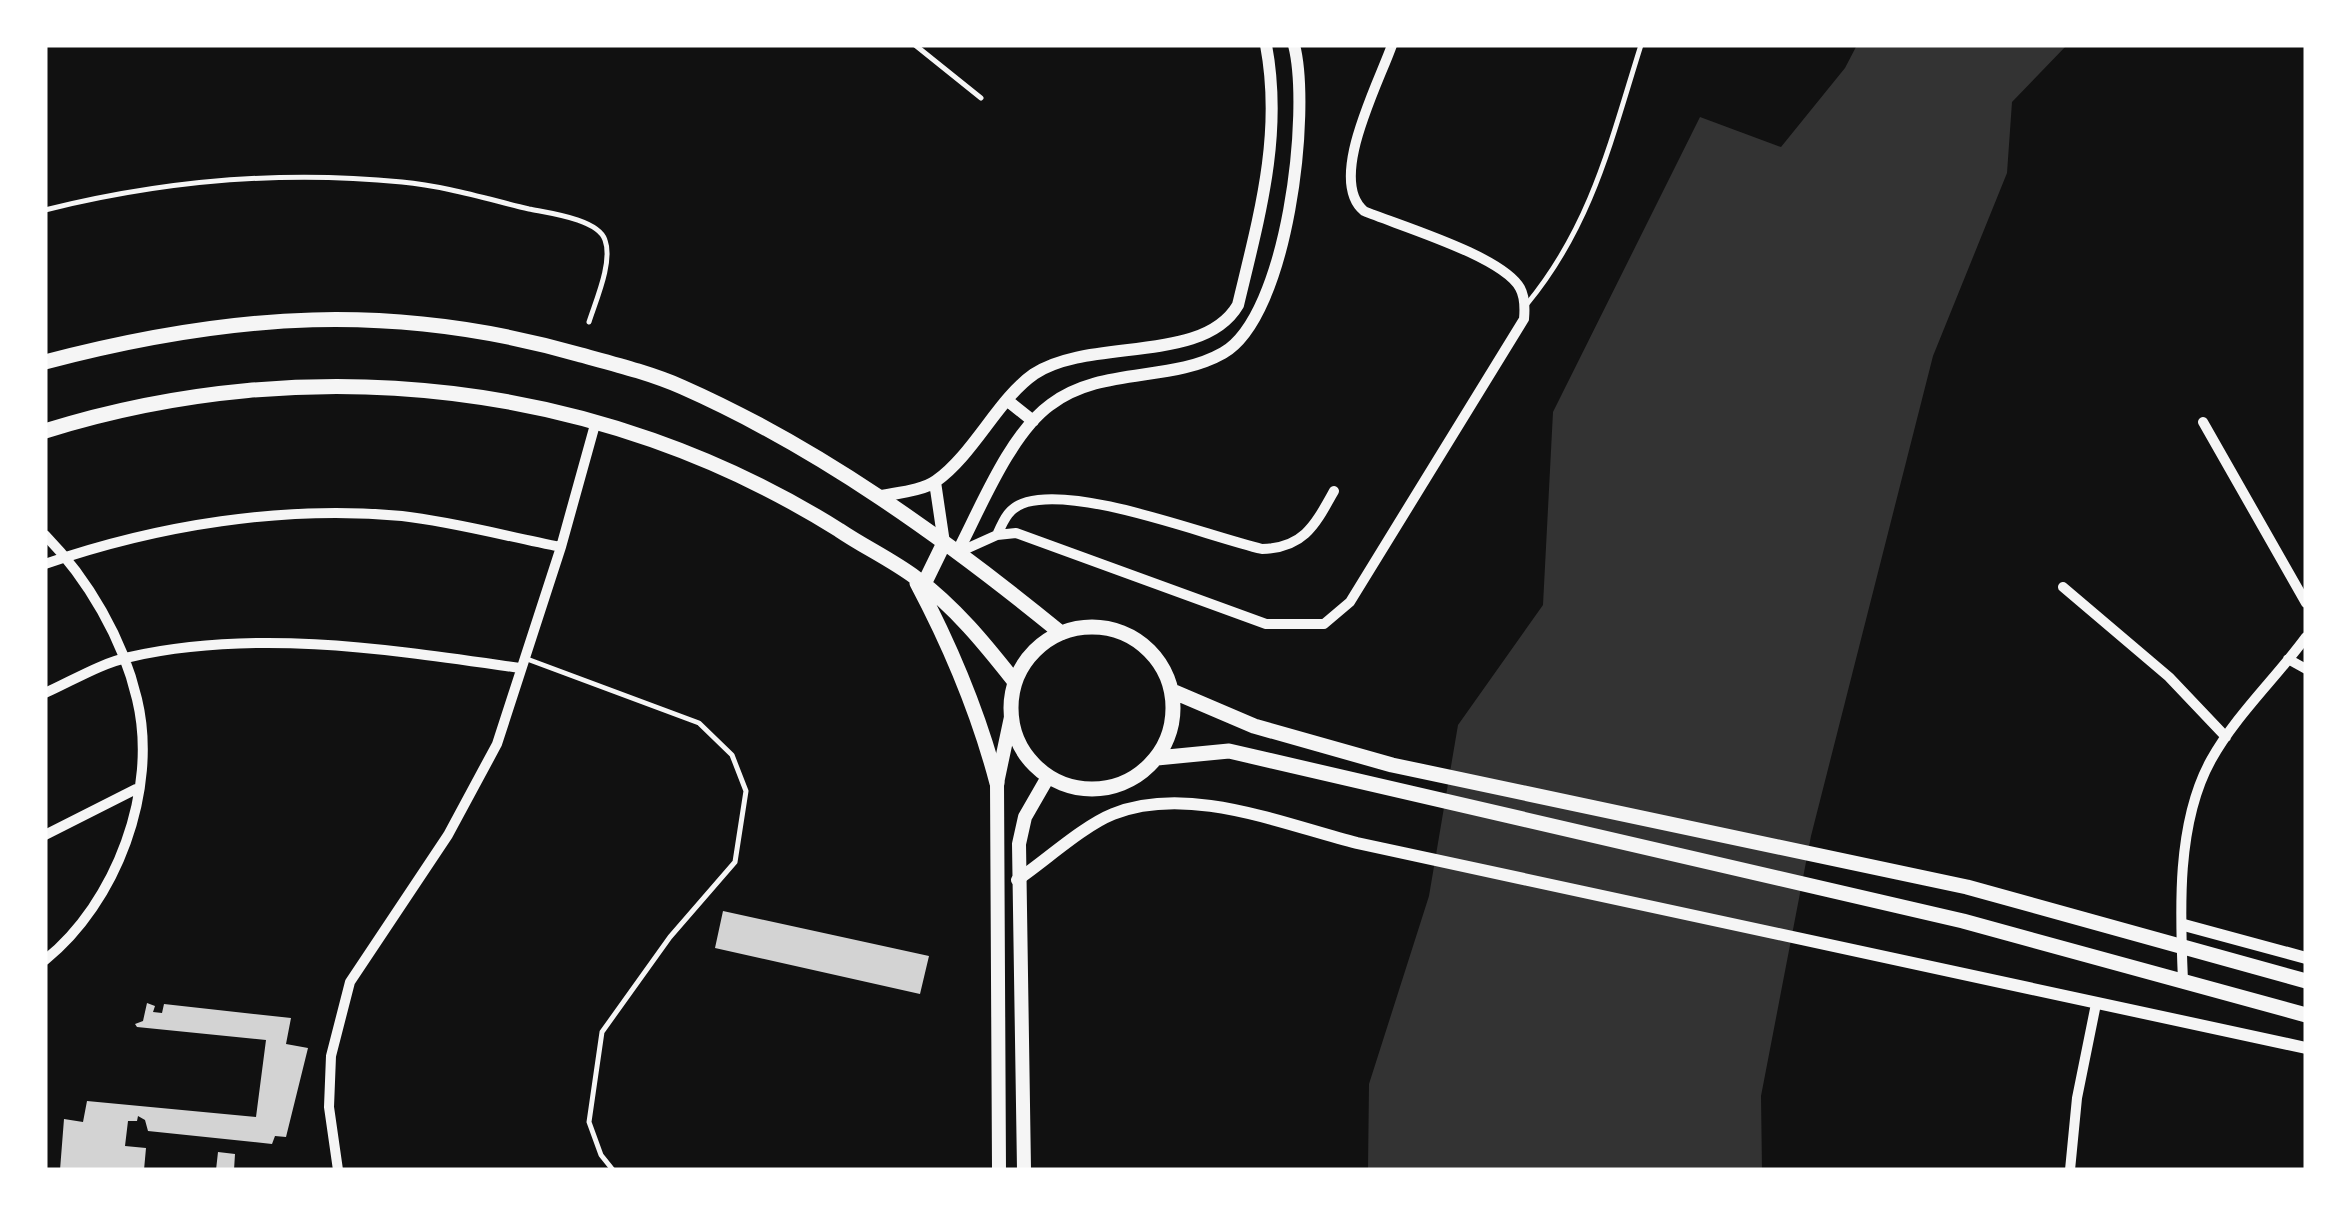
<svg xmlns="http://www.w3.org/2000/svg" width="2351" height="1215" viewBox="0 0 2351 1215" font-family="'Fira Sans',sans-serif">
  <rect width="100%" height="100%" fill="#111"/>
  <!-- water -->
  <path fill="#333" d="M1857,45h210l-55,57 -5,71 -74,183 -122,480 -50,260 1,74h-394l1,-86 60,-188 29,-171 85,-120 10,-193 147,-295 81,30 64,-79z"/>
  <!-- building -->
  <path fill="#d3d3d3" d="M723,911l206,45 -9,38 -205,-46z
    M147,1003l8,3 -2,6 9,1 2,-9 127,14 -5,26 22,4 -22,89 -11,-1 -3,8 -124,-13 -3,-11 -7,-4 -1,5h-9l-3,25 21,2 -2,22h-84l4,-51 19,3 4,-21 169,16 10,-77 -129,-13 -2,-3 8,-3z
    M218,1152l17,2 -1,16h-18z"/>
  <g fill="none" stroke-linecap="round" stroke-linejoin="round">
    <!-- service -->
    <path stroke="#f5f5f5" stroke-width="5" d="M915,45l66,53
      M45,210c116,-29 237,-40 357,-28 43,4 85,17 127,27 19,4 69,10 76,31 8,22 -9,60 -16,82
      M1527,304c65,-79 84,-164 114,-259
      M527,659l172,64 33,32 14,36 -11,71 -65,75 -68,95 -13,90 12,33 12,15"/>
    <!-- minor -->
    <path stroke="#f5f5f5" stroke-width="10" d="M2203,422l103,181
      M45,535c43,44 78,104 92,164 22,91 -21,204 -92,261
      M997,535c7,-16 12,-28 30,-33 55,-15 177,33 235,47 42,-1 53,-24 72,-58
      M957,553l40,-18 19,-2 250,91h58l26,-22 174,-283c1,-11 1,-22 -4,-31 -18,-32 -120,-62 -156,-77 -37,-31 14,-126 28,-166
      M45,564c113,-39 238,-59 357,-48 53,6 107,21 159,31
      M2063,587l106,90 57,60
      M2288,659l18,10
      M45,693c27,-12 56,-30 85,-36 127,-29 263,-7 390,11
      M45,835l91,-46
      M2183,981c-3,-69 -7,-158 28,-221 25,-45 65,-82 95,-123
      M338,1170l-9,-63 2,-51 19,-74 98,-147 49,-91 64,-197 35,-126
      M2070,1170l7,-72 19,-94"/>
    <!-- tertiary -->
    <path stroke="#f5f5f5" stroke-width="12" d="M1008,401l25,20
      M935,482l9,61
      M877,497c17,-4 45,-6 59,-16 38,-27 62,-82 98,-107 56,-37 169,-9 204,-69 21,-88 45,-170 28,-260
      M957,553c23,-44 53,-119 93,-148 51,-39 120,-22 173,-52 65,-37 88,-242 71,-308
      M1017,880c28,-19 66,-54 96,-66 75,-30 169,10 244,29l949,205
      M2184,925l122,33"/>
    <!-- secondary -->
    <path stroke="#f5f5f5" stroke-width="14" d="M999,1170l-2,-387 14,-66
      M1024,1170l-5,-326 6,-27 23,-40"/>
    <!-- primary -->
    <path stroke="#f5f5f5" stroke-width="15" d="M45,362c186,-49 349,-61 536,-7 33,9 69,18 101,32 136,60 264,152 379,246
      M45,431c266,-83 557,-50 794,99 25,17 53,30 77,48 39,29 69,66 99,104
      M917,583c35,66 61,128 80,200
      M924,584l20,-41
      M1011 708a81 81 0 1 1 162 0a81 81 0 1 1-162 0Z
      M1172,691l82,35 138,39 575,122 339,94
      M1157,758l72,-7 734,170 343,94"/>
  </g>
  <!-- border -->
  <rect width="2351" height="1215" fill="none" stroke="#ffffff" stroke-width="95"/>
</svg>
